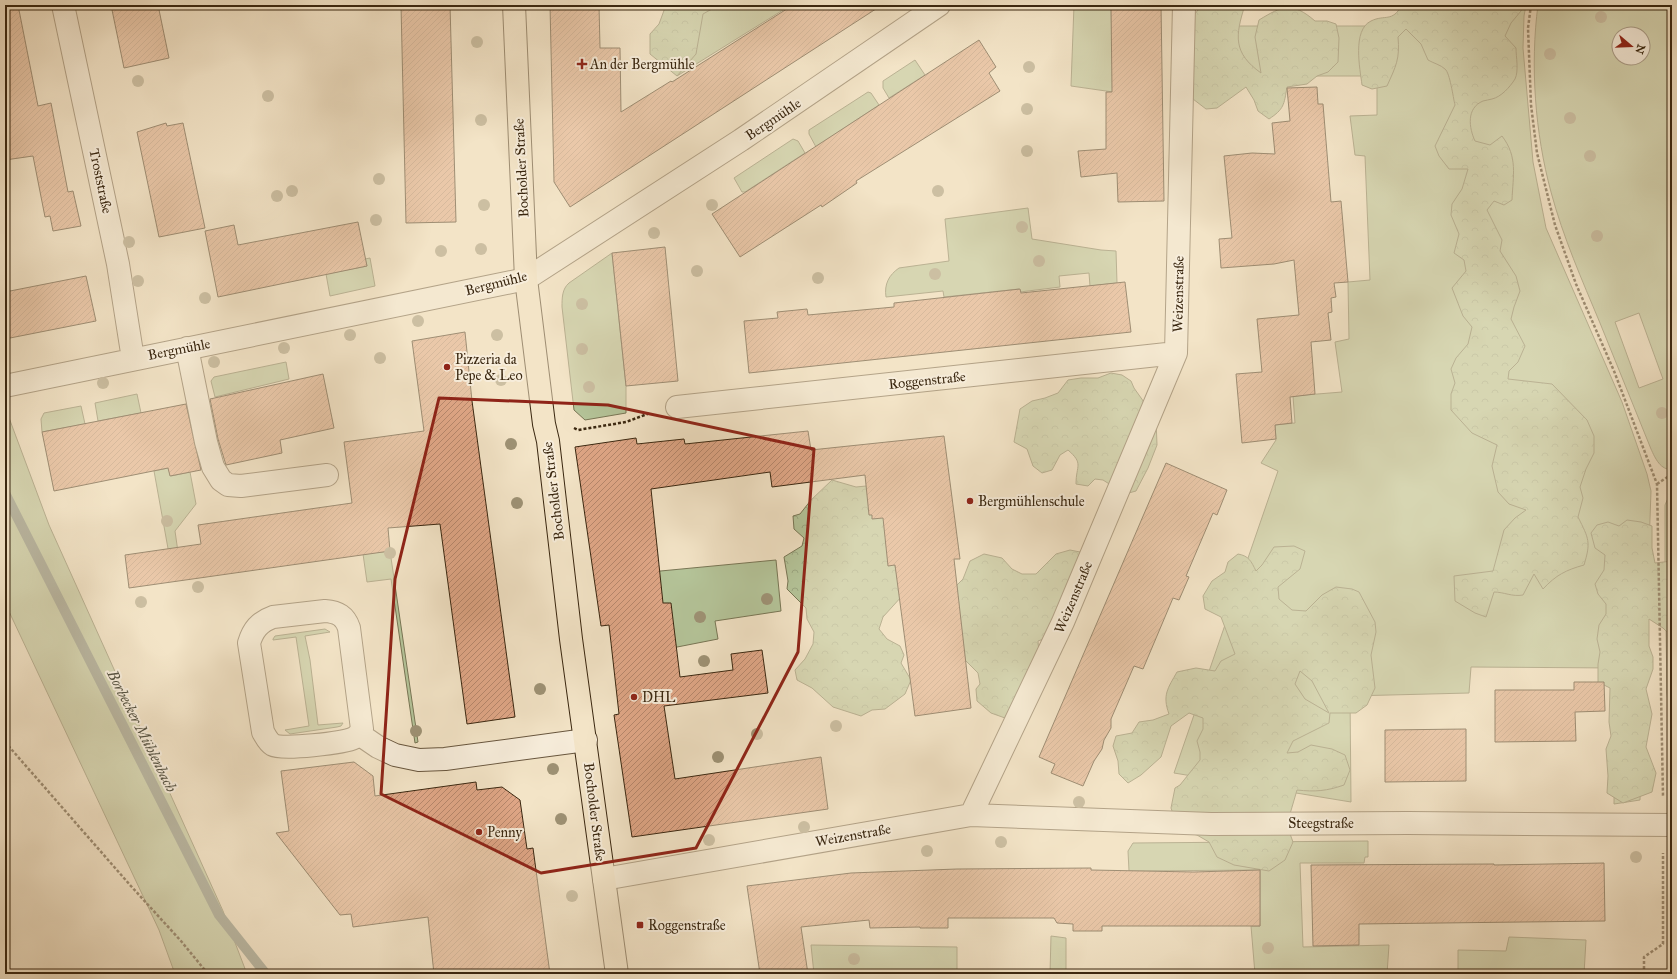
<svg xmlns="http://www.w3.org/2000/svg" width="1677" height="979" viewBox="0 0 1677 979" font-family="'IM FELL Great Primer',serif">
  <defs>
    <pattern id="forest-crowns" width="20" height="18" patternUnits="userSpaceOnUse"><rect width="20" height="18" fill="#b5c59a"/><path d="M2 6a3 3 0 1 1 6 0M12 15a3 3 0 1 1 6 0" fill="none" stroke="#9ca984"/></pattern>
    <pattern id="building-hatch" width="6" height="6" patternUnits="userSpaceOnUse"><rect width="6" height="6" fill="#dfa686"/><path d="M-1 1l2-2M0 6l6-6M5 7l2-2" fill="none" stroke="#b6876c"/></pattern>
  </defs>
  <rect width="100%" height="100%" fill="#f3e4c7"/>
  <filter id="stains"><feTurbulence type="fractalNoise" baseFrequency=".005" numOctaves="4"/><feColorMatrix values="0 0 0 0 .2 0 0 0 0 .09 0 0 0 0 .02 0 0 0 .5 -.17"/></filter>
  <radialGradient id="worn" r=".72"><stop offset=".6" stop-color="#630" stop-opacity="0"/><stop offset="1" stop-color="#630" stop-opacity=".3"/></radialGradient>
  <!-- green -->
  <path fill="#b5c59a" stroke="#787655" fill-rule="evenodd" d="M677,5h114l-114,71z
    M1074,5h37l2,87 -42,-6z
    M1425,5h101l-2,11 -1,32 10,114 13,66 76,174 25,72 4,17 -11,309 -26,4 1,-136 -144,-1 -2,26 -119,3 1,106 -177,-29 104,-302 -17,-8 15,-23 -1,-15 20,-2 -2,-27 49,-4 -7,-50 14,-3 -1,-57 22,-2 -5,-124 -10,-1 -5,-39 27,-1v-39h-152l-4,-50h203z
    M1538,5h134v464c-11,2 -17,-11 -21,-20 -17,-42 -34,-84 -51,-126 -18,-43 -37,-86 -49,-131 -16,-59 -21,-127 -13,-187zM1619,34h24v24h-24zM1639,313l24,66 -24,9 -24,-66z
    M915,60l10,15 -36,23 -6,-10v-7z
    M868,92l3,1 8,12 -63,42 -7,-13v-4z
    M793,139l5,2 7,12 -60,39h-3l-8,-14z
    M1028,208l4,31 69,11 15,1 1,32 -27,3 -1,-13 -30,3 1,11 -40,5 -1,-3 -75,8 -1,-6 -57,6c-2,-13 3,-22 13,-29l50,-7 -4,-42z
    M612,253l14,133v27l-41,7 -11,-10 -12,-103c0,-9 0,-18 7,-24z
    M370,258l5,28 -45,10 -4,-22 41,-8 -2,-7z
    M286,362l3,17 -74,18 -4,-16 3,-4z
    M137,394l4,19 -43,8 -3,-18z
    M81,406l4,18 -43,8 -1,-13 3,-6z
    M5,407l44,118 174,386 24,63h-72l-16,-44 -154,-327z
    M168,468l3,8 19,-4 6,32 -21,27 3,21 -9,2 -15,-83z
    M1672,489v254l-5,-50 -2,-132v-56z
    M390,551l28,191 -3,1 -24,-164 -24,3 -4,-28z
    M776,560l5,51 -66,10 3,18 -51,10 -17,-77z
    M325,629l5,3 -25,4 5,24 8,65 25,-2 -2,3 -4,1 -47,7 -5,-4 24,-4 -13,-89 -23,3v-1l2,-3z
    M1368,841v16h-3l-1,6h-64l3,84 86,-2 -2,29h-132l-4,-48h9v-56l-131,1 -1,-20 5,-8z
    M1051,936l15,2v36h-16z
    M1509,937l77,3 -2,34h-126v-24l48,1z
    M811,945l146,2v27h-143z"/>
  <!-- forest -->
  <path fill="url(#forest-crowns)" stroke="#787655" fill-rule="evenodd" d="M666,5h53l-16,9 -7,40 -19,22 -27,-22v-20l9,-10z
    M1197,5h48c-10,31 -12,48 16,68l-6,-36 4,-17c23,-14 33,-19 56,1h12l9,3 3,14 -1,24 -10,10 -11,4 -10,8 -20,3c-3,18 -3,22 -18,32l-11,-8 -4,-11 -8,-13 -29,21 -11,1 -13,-10 -3,-79 8,-10z
    M1402,5h121l-2,6 -10,12 -6,13 11,12c0,9 3,23 -1,31 -5,8 -14,18 -23,20 -3,1 -6,1 -9,2 -17,7 -14,27 -8,40l15,4 12,-9c16,21 11,39 10,64l-8,5 -10,-4 -7,9 15,30 -2,11 16,25 4,15 -6,16 -3,12 14,27 -7,16 -9,9 -1,8 44,5 35,36 7,16v17l-8,16 -6,18 3,11 -5,19c11,22 13,25 6,48 -18,5 -28,10 -41,24l-9,-15 -11,21c-11,2 -19,-3 -29,-3l-8,25 -11,-4 -20,-12 -1,-25 39,-5 11,-41 11,-12 11,-8 -17,-6 -11,-12 -6,-26 5,-21 -25,-12 -21,-23v-16l4,-11 -4,-14 5,-11 12,-14 4,-17 -9,-11 -11,-28 14,-17 -2,-11 -10,-7 5,-19 -8,-19 1,-11 10,-15 6,-20h-19l-10,-13 -4,-10 20,-41c-2,-8 -5,-32 -10,-36 -4,-4 -12,-6 -17,-9l-7,-16 -15,-15 -8,8c2,22 -2,29 -11,49l-15,3 -10,-4c-2,-16 -10,-55 9,-64 14,-7 21,2 31,-16z
    M1111,373l11,2 9,6 3,7 22,31 1,26 -9,23 -12,23 -11,3 -22,-14 -8,-1 -7,7 -12,-2c0,-19 8,-20 -8,-34l-8,5 -8,15 -10,3 -9,-7 -6,-17 -13,-7 6,-33 12,-8 13,-3 13,-5 10,-13 13,-2h17z
    M832,480l24,7 10,-1 12,7 24,103 -19,21 -4,12 8,10 13,7 4,9 -3,8 10,17 -6,14 -20,15 -13,1 -11,6 -28,-9 -21,-19 -15,-8 -2,-10 10,-11 8,-15 1,-12 -7,-13 -1,-11 -19,-19 1,-8 -4,-24 18,-11 2,-8 -10,-9 -1,-13 7,-2 11,-14z
    M1627,520l14,2 11,4v22l3,15 17,-2v76l-9,-9 -14,-9v27l4,11v12l-7,20 6,25 -6,33 10,26 -4,19 -29,11 -16,-10 1,-17 -2,-27 5,-13 -2,-14 1,-34 -12,-6v-18l2,-12 -3,-13 2,-14 7,-11v-10l-8,-10 -3,-10 9,-14 1,-15 -10,-7 -4,-15 6,-8 11,-3 11,4z
    M1294,546l11,5 -5,18 -22,18 1,12 13,11 14,1 16,-16 14,-8 16,2 7,3 16,30 1,10 -5,23 4,33 -8,17 -11,8h-26l-1,10 -36,18 -6,12 11,-1 13,-7 21,4 13,6 5,15 -6,15c-17,6 -29,7 -47,5l-7,24 -1,17 4,11 -8,18 -16,11 -35,-6 -17,-8 -8,-15 -12,-7 -8,-2 -12,-8 -6,-17 4,-20 5,-3 20,-25v-8l-3,-11 6,-12v-11l-14,-5 -18,13 -10,31 -20,18 -13,8 -9,-9 -1,-13 -5,-15 3,-10 16,-3 7,-11 14,-2 16,-6c-7,-19 -1,-26 8,-42l19,-4 19,3 6,-10 14,-7 -14,-37 -16,-8 -2,-13 9,-15 13,-9 3,-10 10,-8c11,2 13,7 18,17l6,-6 12,-18zM1300,671l12,10 17,32 -24,-14 -10,-15z
    M1070,550l10,2 4,4 -35,81 -11,4 1,13 -34,64 -14,-5 -14,-12 -1,-12 4,-5 -2,-11 -13,-13 -9,-74 7,-7 7,-18 14,-7 18,4 10,11 10,5h14l20,-20z"/>
  <g fill="none" stroke-linecap="round" stroke-linejoin="round">
    <!-- stream -->
    <path stroke="#758276" stroke-width="10" d="M5,493l214,422 47,59"/>
  </g>
  <!-- building -->
  <path fill="url(#building-hatch)" stroke="#3a2710" d="M5,5h13l20,101 13,-3 17,89 5,-1 8,35 -28,5 -3,-15 -5,1 -12,-61 -28,4z
    M111,5h47l11,53 -45,10z
    M401,5h49l6,217 -50,1z
    M550,5h49l1,43h20l1,64 50,-31 1,1 121,-77h89l-312,202 -16,-25z
    M1111,5h50l3,196 -46,1 -1,-29 -36,4 -3,-26 28,-2v-57h6z
    M979,40l17,27 -7,6 11,18 -144,90 1,2 -35,24 -1,-2 -81,52 -28,-43z
    M1317,87l1,17h5l8,98 10,-1 7,81 -14,1 2,14 -5,1 1,14 -4,1 3,27 -20,2 4,52 -25,3 2,26 -17,2 1,14 -34,4 -6,-69 26,-2 -5,-53 42,-4 -5,-55 -20,4 -53,4 -2,-29 13,-1 -8,-82 28,-3 23,1 -3,-31 18,-2 -3,-33z
    M166,123l1,3 16,-3 22,105 -46,9 -22,-105z
    M358,222l9,44 -149,31 -13,-66 29,-6 4,20z
    M665,247l13,134 -52,5 -14,-133z
    M86,276l10,45 -91,18v-47z
    M1125,282l6,50 -382,41 -5,-52 34,-3 -1,-6 30,-3 1,6 86,-8v-4l126,-14 1,4z
    M465,332l7,69 43,316 -48,7 -27,-200 -52,4 2,23 -261,37 -4,-33 76,-11 -3,-19 154,-22 -8,-61 80,-11 -12,-90z
    M323,374l11,54 -54,12 2,13 -56,12 -8,-26 -8,-40z
    M186,404l15,66 -31,6 -2,-8 -114,23 -12,-59z
    M808,431l3,19 133,-14 16,123h-6l17,149 -56,8 -20,-151 -7,1 -5,-48 -11,1v-4h-3l-4,-40 -93,12 -2,-15 -119,17 12,114h8l9,74 53,-7 -2,-16 31,-4 6,43 -104,13 11,73 146,-22 7,52 -196,28 -18,-122 5,-1 -10,-89 -8,1 -26,-179 61,-9 1,6 47,-5 1,5z
    M1166,463l61,27 -10,25 -4,-2 -27,63 3,1 -10,23 -6,-2 -30,71 -9,-3 -23,53v9l-7,12 -2,9 -8,12 -11,25 -32,-13 4,-9 -16,-7z
    M1574,682h30l1,29 -30,1 1,29 -81,1v-52h79z
    M1466,729v52l-81,1v-52z
    M354,762l19,14 2,20 101,-14 1,8 25,-3 18,13 7,49 6,-1 17,126h-116l-6,-57 -75,10 -2,-13 -11,1 -64,-82 13,-2 -8,-60z
    M1604,863l1,58 -246,3v21l-46,1 -2,-81 183,-1v1z
    M1091,868v2l103,2 66,-2v56h-158v5h-29v-7l-16,-1 -3,-5h-106v10h-28v-1l-50,1 -1,-8 -68,7 7,47h-48l-13,-88 104,-13 106,-4z"/>
  <g fill="none" stroke-linecap="round" stroke-linejoin="round">
    <defs>
      <path id="minor" d="M63,5l55,259 15,95
        M187,348l19,94 7,25 8,13 7,5 13,1 86,-11
        M5,386l521,-107 215,-139 198,-135
        M677,407l499,-54
        M325,611c13,1 20,5 24,17l13,101c-2,4 -4,7 -8,9 -10,5 -72,12 -81,7 -5,-3 -7,-8 -10,-13l-14,-89c4,-13 10,-21 24,-26z
        M359,734l19,13 17,8 24,5 26,-1 141,-19
        M971,815l240,9 197,-1 264,2
        M604,879l367,-64 92,-193 113,-269 8,-348"/>
      <path id="major" d="M514,5l12,274 18,145 4,17 23,198 46,335"/>
    </defs>
    <!-- minor casing -->
    <use href="#minor" stroke="#68563e" stroke-width="24"/>
    <!-- major casing -->
    <use href="#major" stroke="#3a2710" stroke-width="24"/>
    <!-- path -->
    <path stroke="#3a2710" stroke-width="2.5" stroke-dasharray="3 2" stroke-linecap="butt" d="M1531,5l-3,23 3,77 6,48 18,72 21,59 38,87 43,113 6,312
      M574,428l4,2 48,-8 24,-9
      M1657,484l15,-10
      M5,742l125,143 51,56 27,33
      M1644,974v-17l19,-13v-91"/>
    <!-- minor -->
    <use href="#minor" stroke="#f7eddb" stroke-width="22"/>
    <!-- major -->
    <use href="#major" stroke="#f3e4c7" stroke-width="22"/>
  </g>
  <!-- trees -->
  <g fill="#9e9275">
    <circle cx="1601" cy="17" r="6"/>
    <circle cx="477" cy="42" r="6"/>
    <circle cx="1550" cy="54" r="6"/>
    <circle cx="1029" cy="67" r="6"/>
    <circle cx="138" cy="81" r="6"/>
    <circle cx="268" cy="96" r="6"/>
    <circle cx="1027" cy="109" r="6"/>
    <circle cx="1570" cy="118" r="6"/>
    <circle cx="481" cy="120" r="6"/>
    <circle cx="1027" cy="151" r="6"/>
    <circle cx="1590" cy="156" r="6"/>
    <circle cx="379" cy="179" r="6"/>
    <circle cx="292" cy="191" r="6"/>
    <circle cx="938" cy="191" r="6"/>
    <circle cx="277" cy="196" r="6"/>
    <circle cx="484" cy="205" r="6"/>
    <circle cx="712" cy="205" r="6"/>
    <circle cx="376" cy="220" r="6"/>
    <circle cx="1022" cy="227" r="6"/>
    <circle cx="654" cy="233" r="6"/>
    <circle cx="1597" cy="236" r="6"/>
    <circle cx="129" cy="242" r="6"/>
    <circle cx="481" cy="249" r="6"/>
    <circle cx="441" cy="251" r="6"/>
    <circle cx="1039" cy="261" r="6"/>
    <circle cx="697" cy="271" r="6"/>
    <circle cx="935" cy="274" r="6"/>
    <circle cx="818" cy="278" r="6"/>
    <circle cx="138" cy="281" r="6"/>
    <circle cx="205" cy="298" r="6"/>
    <circle cx="582" cy="304" r="6"/>
    <circle cx="418" cy="321" r="6"/>
    <circle cx="350" cy="335" r="6"/>
    <circle cx="497" cy="335" r="6"/>
    <circle cx="284" cy="348" r="6"/>
    <circle cx="582" cy="349" r="6"/>
    <circle cx="380" cy="358" r="6"/>
    <circle cx="214" cy="362" r="6"/>
    <circle cx="501" cy="380" r="6"/>
    <circle cx="103" cy="383" r="6"/>
    <circle cx="589" cy="387" r="6"/>
    <circle cx="1662" cy="413" r="6"/>
    <circle cx="511" cy="444" r="6"/>
    <circle cx="517" cy="503" r="6"/>
    <circle cx="167" cy="521" r="6"/>
    <circle cx="390" cy="553" r="6"/>
    <circle cx="198" cy="587" r="6"/>
    <circle cx="767" cy="599" r="6"/>
    <circle cx="141" cy="602" r="6"/>
    <circle cx="700" cy="617" r="6"/>
    <circle cx="704" cy="661" r="6"/>
    <circle cx="540" cy="689" r="6"/>
    <circle cx="836" cy="726" r="6"/>
    <circle cx="416" cy="731" r="6"/>
    <circle cx="757" cy="734" r="6"/>
    <circle cx="718" cy="757" r="6"/>
    <circle cx="553" cy="769" r="6"/>
    <circle cx="1079" cy="802" r="6"/>
    <circle cx="561" cy="819" r="6"/>
    <circle cx="804" cy="827" r="6"/>
    <circle cx="709" cy="840" r="6"/>
    <circle cx="1001" cy="842" r="6"/>
    <circle cx="927" cy="851" r="6"/>
    <circle cx="1636" cy="857" r="6"/>
    <circle cx="572" cy="896" r="6"/>
    <circle cx="1268" cy="948" r="6"/>
    <circle cx="854" cy="959" r="6"/>
  </g>
  <!-- marked area -->
  <path d="M0 0H1677V979H0ZM439,398l169,7 206,44 -16,203 -102,196 -155,25 -160,-79 14,-215z" fill="#f3e4c7" fill-opacity=".55" fill-rule="evenodd"/>
  <path fill="none" stroke="#8f2418" stroke-width="3" stroke-linejoin="round" d="M439,398l169,7 206,44 -16,203 -102,196 -155,25 -160,-79 14,-215z"/>
  <!-- markers -->
  <g fill="#8f2418" stroke="#f7eddb" stroke-width="1.5">
    <path d="M580 58h4v4h4v4h-4v4h-4v-4h-4v-4h4z"/>
    <circle cx="447" cy="367" r="4"/>
    <circle cx="970" cy="501" r="4"/>
    <circle cx="634" cy="697" r="4"/>
    <circle cx="479" cy="832" r="4"/>
    <rect x="636" y="921" width="8" height="8" rx="2"/>
  </g>
  <g text-anchor="middle" stroke-width="4" stroke-linejoin="round" paint-order="stroke">
    <!-- poi labels -->
    <g font-size="14" fill="#3a2710" stroke="#f7eddb" text-anchor="start">
      <text x="590" y="69">An der Bergmühle</text>
      <text x="455" y="364">Pizzeria da<tspan x="455" dy="16">Pepe &amp; Leo</tspan></text>
      <text x="978" y="506">Bergmühlenschule</text>
      <text x="642" y="702">DHL</text>
      <text x="487" y="837">Penny</text>
      <text x="648" y="930">Roggenstraße</text>
    </g>
    <!-- street labels -->
    <g font-size="14" fill="#3a2710" stroke="#f7eddb">
      <text transform="translate(773 119) rotate(-34)" y="5">Bergmühle</text>
      <text transform="translate(521 168) rotate(-93)" y="5">Bocholder Straße</text>
      <text transform="translate(101 181) rotate(78)" y="5">Troststraße</text>
      <text transform="translate(496 283) rotate(-14)" y="5">Bergmühle</text>
      <text transform="translate(1178 294) rotate(-89)" y="5">Weizenstraße</text>
      <text transform="translate(179 349) rotate(-11)" y="5">Bergmühle</text>
      <text transform="translate(927 380) rotate(-6)" y="5">Roggenstraße</text>
      <text transform="translate(553 491) rotate(-97)" y="5">Bocholder Straße</text>
      <text transform="translate(1073 597) rotate(-67)" y="5">Weizenstraße</text>
      <text transform="translate(595 812) rotate(83)" y="5">Bocholder Straße</text>
      <text x="1321" y="828">Steegstraße</text>
      <text transform="translate(853 835) rotate(-10)" y="5">Weizenstraße</text>
    </g>
    <!-- water labels -->
    <g font-size="15" font-style="italic" fill="#575443" stroke="#f7eddb">
      <text transform="translate(142 731) rotate(63)" y="5">Borbecker Mühlenbach</text>
    </g>
  </g>
  <!-- margin -->
  <rect width="1677" height="979" fill="none" stroke="#f3e4c7" stroke-width="20"/>
  <rect x="6" y="6" width="1665" height="967" fill="none" stroke="#3a2710" stroke-width="2"/>
  <rect x="10" y="10" width="1657" height="959" fill="none" stroke="#3a2710"/>
  <!-- north arrow -->
  <g transform="translate(1631 46) rotate(109)"><circle r="19" fill="#f7eddb" stroke="#ab9e8a"/>
  <path d="M0-3L7 15L0 10L-7 15Z" fill="#8f2418"/>
  <text y="-6" font-size="11" font-weight="bold" text-anchor="middle" fill="#3a2710">N</text>
  </g>
  <rect width="100%" height="100%" filter="url(#stains)"/>
  <rect width="100%" height="100%" fill="url(#worn)"/>
</svg>
